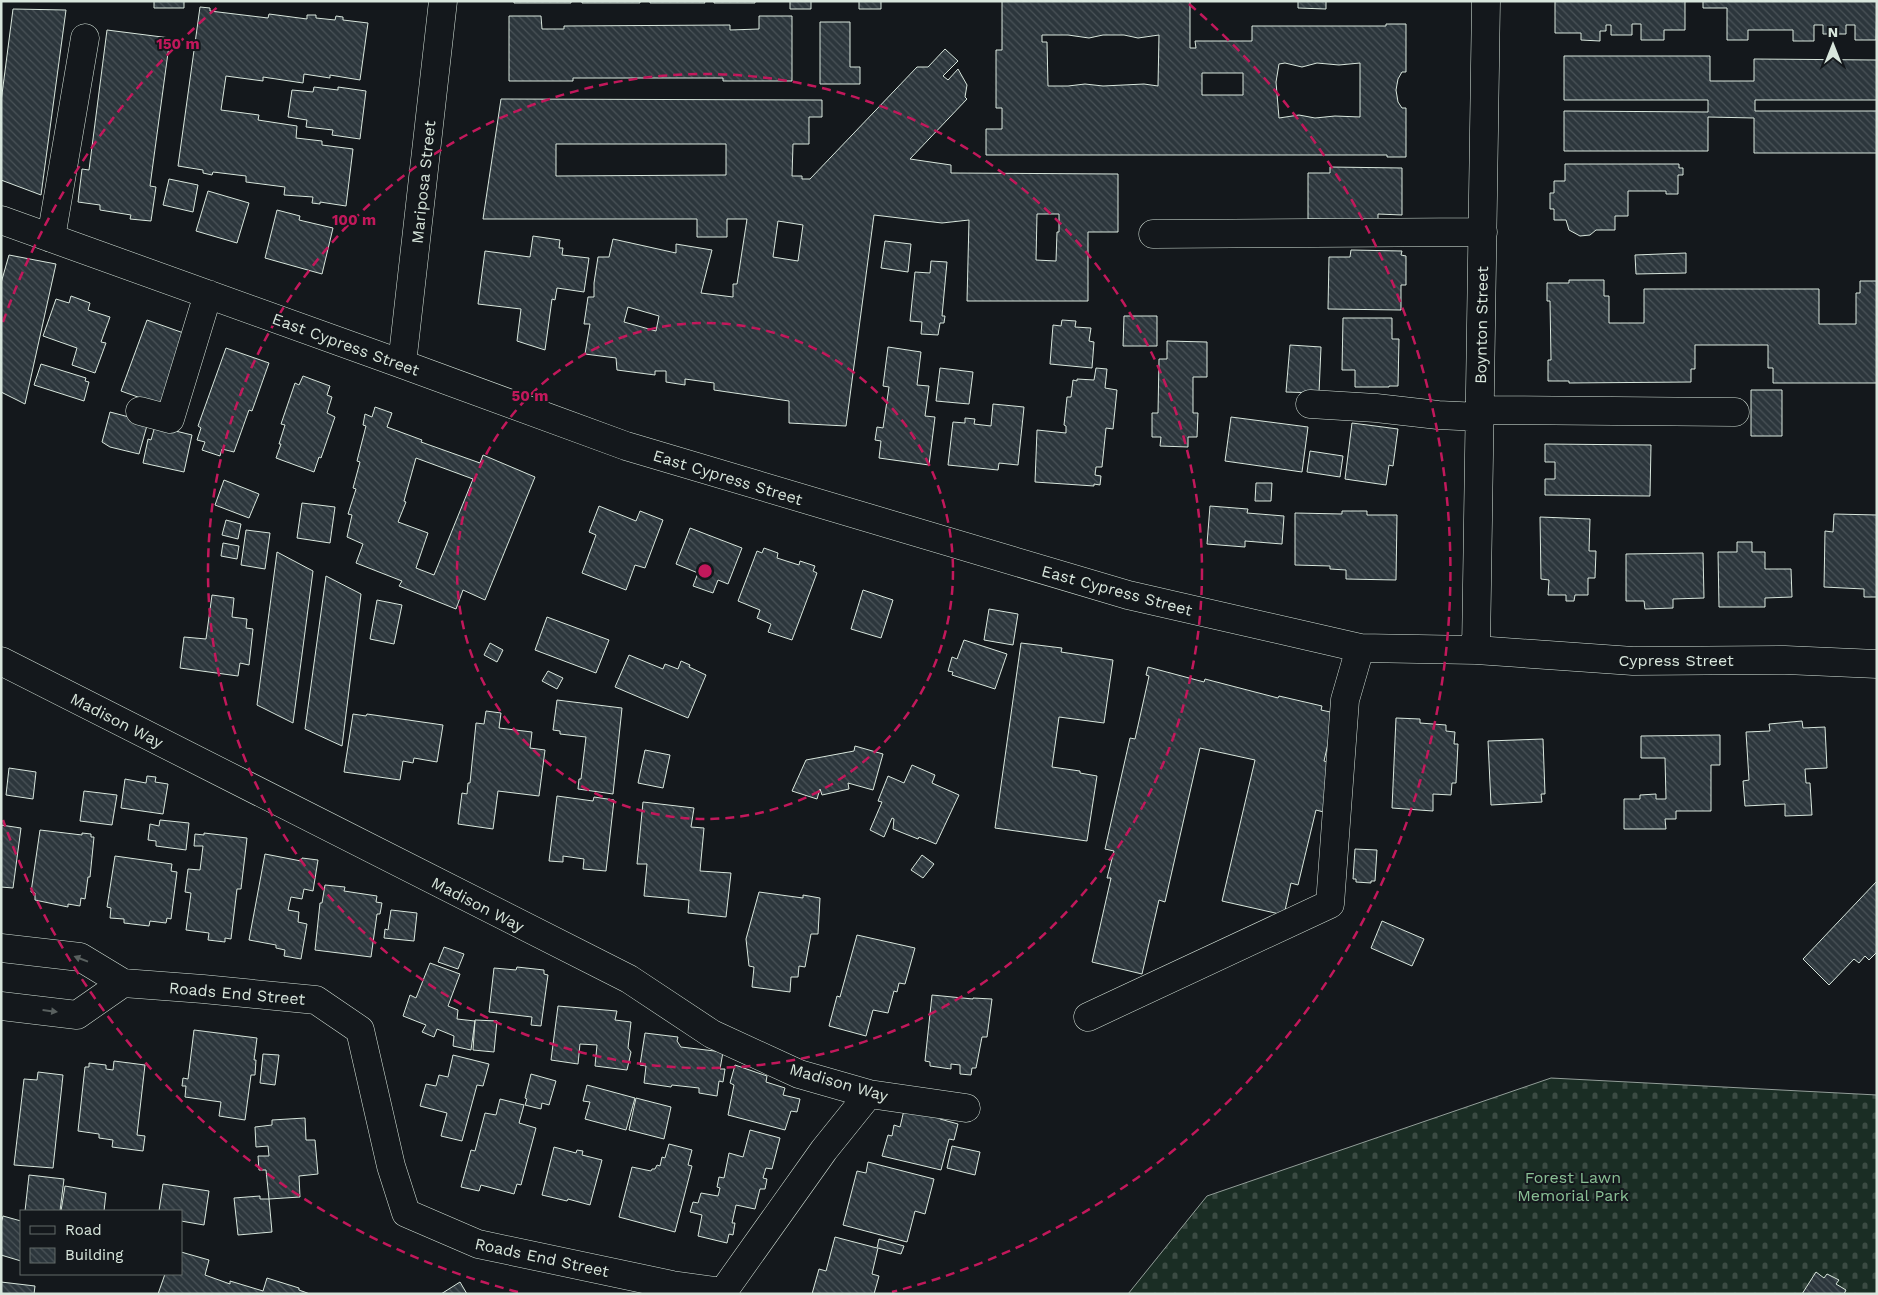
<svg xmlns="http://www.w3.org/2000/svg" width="1878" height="1295" viewBox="0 0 1878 1295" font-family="'Work Sans',sans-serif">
  <defs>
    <pattern id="cemetery-stones" width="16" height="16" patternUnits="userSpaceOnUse" patternTransform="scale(1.25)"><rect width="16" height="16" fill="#1a2d24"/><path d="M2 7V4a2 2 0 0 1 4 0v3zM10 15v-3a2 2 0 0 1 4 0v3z" fill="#3b4b43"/></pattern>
    <pattern id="building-back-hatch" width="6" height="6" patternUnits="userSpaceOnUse" patternTransform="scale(1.25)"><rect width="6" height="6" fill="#2c363c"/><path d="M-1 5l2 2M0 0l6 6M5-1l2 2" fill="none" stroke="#4a5358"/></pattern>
  </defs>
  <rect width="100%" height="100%" fill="#14181c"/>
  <!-- cemetery -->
  <path fill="url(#cemetery-stones)" stroke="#939e99" d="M1551,1078l326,17v199h-749l79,-98z"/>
  <!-- building -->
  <path fill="url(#building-back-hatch)" stroke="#d8e6dc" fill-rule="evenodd" d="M154,1h30v7h-30z
    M514,1h57v2h-57z
    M582,1h58v2h-58z
    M650,1h54l1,2h-55z
    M714,1h41v2h-41z
    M790,1h21v8h-21z
    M859,1h22v8h-22z
    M1002,1h188v47h6l-1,-7h57v-15h134v-2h20v48h-4l-4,7 -2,11 2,12 4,6h4v49h-19v-2h-401v-26h16v-21h-6v-58h6zM1042,35h26l21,3 14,-3h21l14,3 21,-3 -1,51 -14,-2 -41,2 -18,-2 -17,2h-20l-1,-44h-5zM1285,63l17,4 15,-4 22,2 21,-2v54l-25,-1 -20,2 -16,-3 -20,3 -3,-36 3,-18zM1202,73h41v22h-41z
    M1298,1h28v8l-28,-1z
    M1555,1h130v29h-21v10h-23v-16h-9v11h-21v-10h-5v6h-6v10l-19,-1v-7h-26z
    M1703,1h174l-1,39h-21v-15h-9v9h-23v-9h-9v16h-21v-11h-45v10h-21v-32h-24z
    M200,7l10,1v3l58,7 1,-4 38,5v-4h9v3l19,2 1,-4 7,1v3l25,3 -8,57 -30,-5v3l-26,-4 -1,9 -40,-6v4l-37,-5 -5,34 38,5 -1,5 39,6 -1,12 26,3v4l31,4 -7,57 -26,-4v2l-8,-1 1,-6 -29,-2 1,-8 -39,-5v-6l-33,-4 -1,3 -9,-2v-3l-25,-4z
    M13,9l53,1 -25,185 -40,-15v-78z
    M509,16h32l1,13h22v-3l166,-1v5l29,-1v-13h33v65h-69v-3h-150v3h-64z
    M820,22h30v45h10v17h-40z
    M107,30l63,8 -20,148 6,1 -5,34 -21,-2 1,-4 -31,-5v-5l-22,-3 4,-33 7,1z
    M945,49l13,12 -15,15 5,4 10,-11 9,16 -2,12 2,2 -57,60 41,6v8l167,1v58h-30v69h-121l2,-81 -27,3 -68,-8 -28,211 -57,-3v-22l-75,-11v-7l-29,-4v6l-19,-3v-11h-11v4l-38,-5 -1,-12 -31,-4 5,-30h-6l4,-27h6v-14l4,-26h11l4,-18 63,14v-9l36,6 -11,43 32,4v-13h4l10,-65h-20v18h-30v-18h-214l18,-120 321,1v17h-13v27h-16l-1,32h10v3h8l107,-112h11zM556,144h170v31l-170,1zM1037,214h22v18h-2l-1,29 -20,-1zM778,221l25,4 -5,36 -25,-4zM628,307l31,9 -3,15 -32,-9z
    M1564,56h146v25h44v-22l123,1v40h-122v11h122v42h-123v-35l-46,-1v34h-144v-40l144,1v-12h-144z
    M314,87l24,3v-3l28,4 -6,48 -28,-4 1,-5 -27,-3 1,-7 -19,-3 4,-27 21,2z
    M1565,164h114v4h4v7h-5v19h-12v-3h-38v25h-13v14h-19l-6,5 -10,1 -11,-6 -3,-10h-12v-11h-4v-16h4v-12h11z
    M1330,167l72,1v47l-24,-1v6l-70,-1v-46h22z
    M169,179l29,6 -5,27 -30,-7z
    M208,191l41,12 -12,40 -41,-12z
    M277,210l23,6 -1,4 34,8 -11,46 -57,-16z
    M533,236l27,4 -1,8h4l-1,7 27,3 -5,34 -27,-4 -2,12 -3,-1 -7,51 -28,-9 4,-32 -43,-5 7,-53 45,6z
    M885,241l26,3 -3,28 -27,-4z
    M1351,250l51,1 -1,4 5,1v29h-5v25l-73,-1 1,-52h21z
    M1686,253v20l-50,1 -1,-19z
    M9,255l47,9 -31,140 -24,-12v-109z
    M931,261l16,1 -5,54h3l-1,7h-4l-2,12 -17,-1 1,-12 -12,-1 5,-49 15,1z
    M1569,280h35v16h5v27h35v-34h175v35h37v-31h4v-12h17v102h-104v-15h-5v-23h-73v24h-4v13l-122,1v-2h-21v-21h3l-1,-59h-3v-18h22z
    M71,296l19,7 -2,7 22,7 -9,25 5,1 -11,30 -23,-8 5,-17 -34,-12 13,-37 13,4z
    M1124,316h33v30h-34z
    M1343,318h49v21h7l-1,47h-9v1h-34v-17h-13z
    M147,320l45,16 -26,71 -45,-16z
    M1062,320l14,1 -1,6 16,1 -2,13 5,1 -2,26 -42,-4 3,-39 8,1z
    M1167,341l40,1v35h-14v36h5l-1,24h-9v10l-28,-1 1,-9h-9v-24h6l1,-54h8z
    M1290,345l31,2 -2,46 -33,-1z
    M888,347l33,5 -4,33 12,1 -4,30 10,1 -6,48 -50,-7 2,-17 -6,-1 2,-13 6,1 6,-41 -6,-1z
    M226,348l43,15 -17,48 -3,-1 -15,42 -12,-3 -2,7 -18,-6 3,-8 -8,-2 4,-12 -3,-2z
    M41,364l45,14 -1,3 4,1 -5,19 -50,-16z
    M940,368l33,4 -4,32 -33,-3z
    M1096,368l11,1 -2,19 12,2 -4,39 -7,-1 -4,39h-6l-1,8 6,1 -1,9 -6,-1v2l-59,-4 2,-52 29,3v-7l-2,-1 3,-28h4l2,-17 4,1v-2l17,1z
    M303,376l27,10 -3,9 5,2 -5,16 8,4 -14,41 -2,-1 -5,15 -38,-14 5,-14h-2l6,-19 -4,-1 14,-41 4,2z
    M1751,390h31v46h-31z
    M993,404l31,3 -6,58 -19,-2 -1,7 -50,-5 5,-43 12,1v-5l10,1 -1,5 17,2z
    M375,407l17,6 -5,14 35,13 -1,2 59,21 3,-8 52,22 -50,123 -22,-10 -7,19 -57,-23 3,-5 -46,-18 7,-19 -16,-7 5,-22 -4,-1 8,-25 -3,-1 7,-26 -3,-1 9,-35 -3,-1 2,-11 7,3zM416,458l57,21 -39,96 -18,-7 12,-35 -30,-11 8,-20 -2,-1z
    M110,412l38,10 -9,32 -29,-7 -8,-5z
    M1231,417l77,10 -6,45 -77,-11z
    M1352,423l46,6 -5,37 -4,-1 -3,20 -41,-6z
    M155,426l37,9 -8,37 -41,-9 5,-24 3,1z
    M1545,444l106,1 -1,51 -105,-1v-16h10v-17h-10z
    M1310,451l33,5 -3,21 -33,-5z
    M224,480l35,14 -10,24 -34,-13z
    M1256,483h16l-1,18h-16z
    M302,503l33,4 -5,36 -33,-5z
    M599,506l37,15 4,-10 23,9 -18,48 -10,-3 -9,25 -44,-17 14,-38 -7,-3z
    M1210,506l38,3 -1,4 37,3 -2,28 -37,-3v6l-38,-3z
    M1342,511h25v4h30l-1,65 -50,-1v-9l-16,-1v-3l-35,-1v-52l47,1z
    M1834,514l43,1v82h-13v-8l-40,-2 1,-56 8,1z
    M1540,517l50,2 -1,32h7l-1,27h-7v17h-13l-1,6h-8v-6h-18l1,-15 -8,-1z
    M226,520l15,4 -3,15 -16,-4z
    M690,528l52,20 -14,36 -10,-4 -5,13 -20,-7 5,-13 -22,-9z
    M246,530l24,3 -5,36 -24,-4z
    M1737,542h15v10h13v17h26l1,28 -27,1v9h-46l-1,-55h19z
    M223,543l16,3 -2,13 -16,-3z
    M764,548l14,5 -1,5 22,7 1,-4 15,5 -2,5 4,2 -25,67 -24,-8 3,-8 -14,-6 3,-8 -22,-9 19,-50 5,2z
    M277,552l36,19 -20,152 -36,-18z
    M1703,553l1,45 -31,1v9l-28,1 -1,-8h-18v-47z
    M326,576l35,18 -19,152 -37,-17z
    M863,590l30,10 -12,38 -30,-9z
    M212,595l22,3 -2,19 15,2 -1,9 7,1 -4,36 -9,-2 -2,13 -58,-8 4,-31 22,2z
    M377,600l25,5 -8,39 -24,-5z
    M989,609l29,5 -5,31 -29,-5z
    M547,617l62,23 -13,33 -61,-23z
    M964,640l43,14 -12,35 -43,-14 1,-3 -5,-1 4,-14 5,2z
    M490,643l13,7 -6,12 -13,-7z
    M1021,643l41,5 -1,4 52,8 -9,63 -45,-6 -7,50 28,4v2l17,3 -10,65 -92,-13z
    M629,655l34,14 2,-5 13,5 3,-8 9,4 -1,2 17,8 -18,43 -73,-31z
    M1148,667l56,15 1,-3 73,19 1,-2 43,10 -1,4 14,3 -11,48 9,2 -2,51 -15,-4 -18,75 -7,-2 -7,32 -62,-14 33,-141 -55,-12 -35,154 -6,-2 -17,74 -50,-12 19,-84h-4l7,-27 -9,-2 25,-111 5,1 14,-63 -3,-1z
    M548,671l15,7 -6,11 -15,-8z
    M557,700l65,8 -9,86 -35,-5 1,-10h2l5,-42 -26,-3v-3l-7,-1z
    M486,711l15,2 -2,15 33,4 -2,16 15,2 -6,46 -41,-5 -5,38 -35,-5 4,-31 5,1 1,-11h2l6,-60 8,1z
    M353,714l13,2 1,-2 76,11 -6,37 -23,-4 -1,5 -10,-2 -3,19 -56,-8z
    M1396,718l24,1v4l26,2v6l9,1 -1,12h4l-2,39h-4l-1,12 -18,-1v17l-41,-3z
    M1802,721l1,7 22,-1 2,41 -22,1 1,14h4l2,32 -27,1v-12l-40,2 -2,-25 6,-1 -3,-48 24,-1 -1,-7z
    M1720,735v30h-9v46h-35v8h-11l1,10h-42v-30h16v-4l16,-1v5h10l-1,-41h-24v-22z
    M1543,739l2,55h-4l1,8 -51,3 -3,-64z
    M855,746l28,8 -10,36 -25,-7 1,6 -27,6 -2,-6 -3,10 -25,-8 14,-31 48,-9z
    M645,750l25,5 -7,33 -25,-5z
    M912,765l23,10 -3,8 27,12 -23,49 -17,-7 -1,2 -25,-10 1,-10 -2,-1 -8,19 -14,-7 12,-28 -4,-1 10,-25 16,7z
    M9,768l27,4 -3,27 -27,-4z
    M147,776l9,1 -1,5 13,2 -5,30 -42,-6 4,-29 21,4z
    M84,791l33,4 -5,30 -32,-4z
    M557,796l36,5 1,-4 20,3 -8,71 -23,-2 1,-10 -21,-3v6l-14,-1z
    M643,802l51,6 -3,19 13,1 -4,43 31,2 -5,44 -38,-4 1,-13 -45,-4 3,-32h-10z
    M160,820l29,3 -3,27 -30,-4v-5l-8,-1 2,-16 9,2z
    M1,825l20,3 -8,60 -12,-1z
    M40,830l42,5v-2l9,1v3h3l-4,40h-2l-3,22 -4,-1 -1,8 -12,-2v3l-33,-7v-7l-4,-1z
    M204,833l43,5 -6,51h-4l-6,50 -6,-1v4l-17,-2 1,-7 -23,-3 5,-37 -6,-1 3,-23 12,1 3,-24h-9l1,-12 9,1z
    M1355,849l22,1 -2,31h-4v2l-15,-1v-3h-3z
    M265,854l36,7 1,-3 16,2 -5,31 -9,-2 -2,10 -11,-2 -3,13 11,2 -1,10 9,2 -6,35 -17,-3 1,-6 -9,-2v-3l-27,-5z
    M922,855l12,9 -11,14 -12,-8z
    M115,856l57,8 -1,7 6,1 -6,47 -4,-1 -1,5 -16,-2 -1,5 -25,-3v-4l-14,-1 1,-10 -4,-1z
    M1877,881v71l-8,8 -4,-4 -6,7 -5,-4 -25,26 -26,-26z
    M325,885l20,2 -1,4 33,5 -1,6 6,1 -2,11h-3l-6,43 -56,-7 5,-47h2z
    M759,892l44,6v-3l17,3 -2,36h-7l-6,33 -6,-1 -1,11h-7l-1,15 -38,-5 2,-20 -5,-1 -3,-27z
    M391,910l26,3 -3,28 -30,-3 1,-9 3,1z
    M1382,921l42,18 -12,27 -41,-18z
    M857,935l58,13 -10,36 -6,-1 -2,9 -3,-1 -6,22 -15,-3 -7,26 -37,-10 8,-30 3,1z
    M444,947l20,7 -6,15 -20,-7z
    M430,963l30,11 -12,32 10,4 -1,9 18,2 -4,29 -18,-4 1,-10 -17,-7 -3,8 -12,-5 4,-7 -23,-9 7,-21 6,3z
    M517,967l27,3v4l4,1 -7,51 -10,-1 1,-8 -43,-5 5,-44 22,2z
    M932,995l41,4v-1l19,1 -5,38h-5l-6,31h-4l-1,7 -11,-1v-9l-9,-1v5l-21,-3v-4l-5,-1z
    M558,1006l59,5 -2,9 16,2 -3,26 3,4 -4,18 -32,-4 2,-21 -17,-1 -2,20 -27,-4z
    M475,1020l22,1 -3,31 -21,-2z
    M194,1030l63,8 -3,22h2l-1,15h-4l-6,45 -26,-4 2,-14 -36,-5 1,-11h-4l1,-8 5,1z
    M645,1033l33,4 -1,4 4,6 42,5 -3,17h5l-2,13 -4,-1 -2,15 -18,-3v-5l-27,-3 -1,2 -27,-4 2,-17 -6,-1z
    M263,1054l16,1 -4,30 -15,-2z
    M453,1055l36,9 -6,22 -6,-1 -15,56 -21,-5 6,-23 -27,-7 6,-22 10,2 3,-11 9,2z
    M114,1061l31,4 -8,70 8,1 -2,15 -31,-4 1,-7 -14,-2v-4l-21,-3 7,-64h4v-4l17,2v4l7,1z
    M735,1065l32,11 -1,6 19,6 -2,7 17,4 -3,13 -6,-1 -6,19 -57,-15 6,-30 -4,-2z
    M38,1072l25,3 -10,93 -39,-3 10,-86 13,1z
    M531,1074l25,7 -7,24 -7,-2 -1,6 -16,-4 2,-6 -2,-1z
    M587,1085l48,13 -9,32 -41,-11 5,-17 -7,-1z
    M636,1098l35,9 -7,32 -35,-9z
    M500,1099l24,6 -5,18 17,5 -15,57 -4,-1 -3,10 -33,-9 -2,6 -18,-4 10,-37 4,1 10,-38 11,2z
    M904,1110l37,4 -1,5 18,5 -4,16 -5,-1 -8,31 -59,-14 6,-21 4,1 2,-11 6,2z
    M305,1118l1,22h9l3,34 -19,2 1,21 -31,2 -3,-29h-7l-1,-14h11l-1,-10 -12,1 -1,-20 17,-2v-5z
    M750,1130l30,8 -8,31 -6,-1 -3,10 4,1 -2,10h-5l-5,20 -19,-4 -4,18h3l-2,12 -4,-1 -2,9 -29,-7 4,-21 -12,-3 3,-10 5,1 3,-10 17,3 2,-8 -3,-1 2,-10 5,1 5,-25 14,4z
    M669,1144l23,6 -4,15 4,1 -17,66 -56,-15 13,-50 19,4 1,-2h3l2,-4 3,1 2,-9 3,1z
    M952,1146l28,6 -5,23 -28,-7z
    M554,1147l22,6 1,-3 6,1 -1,4 20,5 -12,45 -22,-6 -1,2 -25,-6z
    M868,1162l66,17 -9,35 -10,-3 -8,31 -64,-17 14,-54 9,2z
    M29,1175l35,4 -4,32h-35z
    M163,1184l46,7 -5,34 -23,-4v-10h-22z
    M65,1186l41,7 -2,18h-43z
    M260,1196v3h9l3,33 -34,3 -4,-37z
    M3,1216l18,5v40l-20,-6v-32z
    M835,1237l42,11 2,-9 25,7 -3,8 -23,-6 -6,26 7,2 -5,18h-62l7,-25 7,2z
    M181,1252l28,8 -4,15 25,9v-3l33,10 4,-13 32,10v2l11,4h-152l7,-20h16z
    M1816,1272l8,6 3,-4 12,6 -3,4 10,6 -2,4h-42z
    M1,1282l34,4 -1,8h-33z
    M460,1282l7,12h-26z"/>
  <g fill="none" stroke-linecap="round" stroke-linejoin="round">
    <defs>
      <path id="minor" d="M1,220l401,144 224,82 502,149 232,53 116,2 157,11 152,-1 92,4
        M1153,234l330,-2
        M51,238l34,-200
        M402,364l41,-363
        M1310,404l66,4 62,7 42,2
        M1480,410l255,2
        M140,411l30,8 38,-125
        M1476,650l10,-649
        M1,661l628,318 83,55 87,40 70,20 97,14
        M1,948l79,9 43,26 80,6 113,11 44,30 31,136 15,47 72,31 194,41 51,7 101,-142 45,-56
        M1,1006l76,9 46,-32
        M1088,1017l242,-113 15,-204 15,-52"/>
    </defs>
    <!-- minor casing -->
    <use href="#minor" stroke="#d8e6dc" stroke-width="29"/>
    <!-- minor -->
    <use href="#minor" stroke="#14181c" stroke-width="28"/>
  </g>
  <!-- one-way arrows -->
  <defs><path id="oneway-solid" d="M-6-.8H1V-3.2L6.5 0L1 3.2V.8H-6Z" transform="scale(1.25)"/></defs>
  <g fill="#59605f">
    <use href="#oneway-solid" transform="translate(81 959) rotate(-159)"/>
    <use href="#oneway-solid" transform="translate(50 1011) rotate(7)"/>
  </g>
  <!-- distance rings -->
  <g fill="none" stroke="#c2185b" stroke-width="2.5" stroke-dasharray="9 6">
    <circle cx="705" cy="571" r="248"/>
    <circle cx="705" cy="571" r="497"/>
    <path d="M518 1292A745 745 0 0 1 3 820M3 322A745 745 0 0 1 221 4M1189 4A745 745 0 0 1 892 1292"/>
  </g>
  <g text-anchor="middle" stroke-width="4" stroke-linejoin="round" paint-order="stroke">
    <!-- street labels -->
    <g font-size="16" fill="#d8e6dc" stroke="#14181c">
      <text transform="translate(423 182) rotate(-84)" y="6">Mariposa Street</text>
      <text transform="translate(1481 325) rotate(-89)" y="6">Boynton Street</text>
      <text transform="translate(346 344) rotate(20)" y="6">East Cypress Street</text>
      <text transform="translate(728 477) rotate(17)" y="6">East Cypress Street</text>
      <text transform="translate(1117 590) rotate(15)" y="6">East Cypress Street</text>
      <text x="1676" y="666">Cypress Street</text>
      <text transform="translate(117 720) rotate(27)" y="6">Madison Way</text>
      <text transform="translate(478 904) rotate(27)" y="6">Madison Way</text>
      <text transform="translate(237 993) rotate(5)" y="6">Roads End Street</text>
      <text transform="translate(839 1082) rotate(16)" y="6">Madison Way</text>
      <text transform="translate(542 1257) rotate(12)" y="6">Roads End Street</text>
    </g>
    <!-- park labels -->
    <g font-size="16" fill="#8ac095" stroke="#14181c">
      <text x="1573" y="1183">Forest Lawn<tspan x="1573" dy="18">Memorial Park</tspan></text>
    </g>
  </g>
  <circle cx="705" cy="571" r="8" fill="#c2185b" stroke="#14181c" stroke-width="2.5"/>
  <g font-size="15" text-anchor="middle" font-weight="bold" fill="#c2185b" stroke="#14181c" stroke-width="4" stroke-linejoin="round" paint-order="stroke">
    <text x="178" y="49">150 m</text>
    <text x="354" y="225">100 m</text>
    <text x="530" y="401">50 m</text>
  </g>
  <!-- border -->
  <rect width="1878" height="1295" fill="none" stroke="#d8e6dc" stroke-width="5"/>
  <!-- legend -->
  <rect x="20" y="1210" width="162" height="65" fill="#14181c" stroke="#626a69"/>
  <rect x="30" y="1226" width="25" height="8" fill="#14181c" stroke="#626a69"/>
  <text x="65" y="1235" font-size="15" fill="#d8e6dc">Road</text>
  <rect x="30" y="1248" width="25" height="15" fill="url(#building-back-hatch)" stroke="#626a69"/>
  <text x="65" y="1260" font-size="15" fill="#d8e6dc">Building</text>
  <!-- north arrow -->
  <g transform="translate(1833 45)" stroke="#14181c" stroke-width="4" paint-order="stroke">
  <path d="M0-4L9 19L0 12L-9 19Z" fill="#d8e6dc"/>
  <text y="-8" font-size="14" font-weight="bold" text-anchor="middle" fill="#d8e6dc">N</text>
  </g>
</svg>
